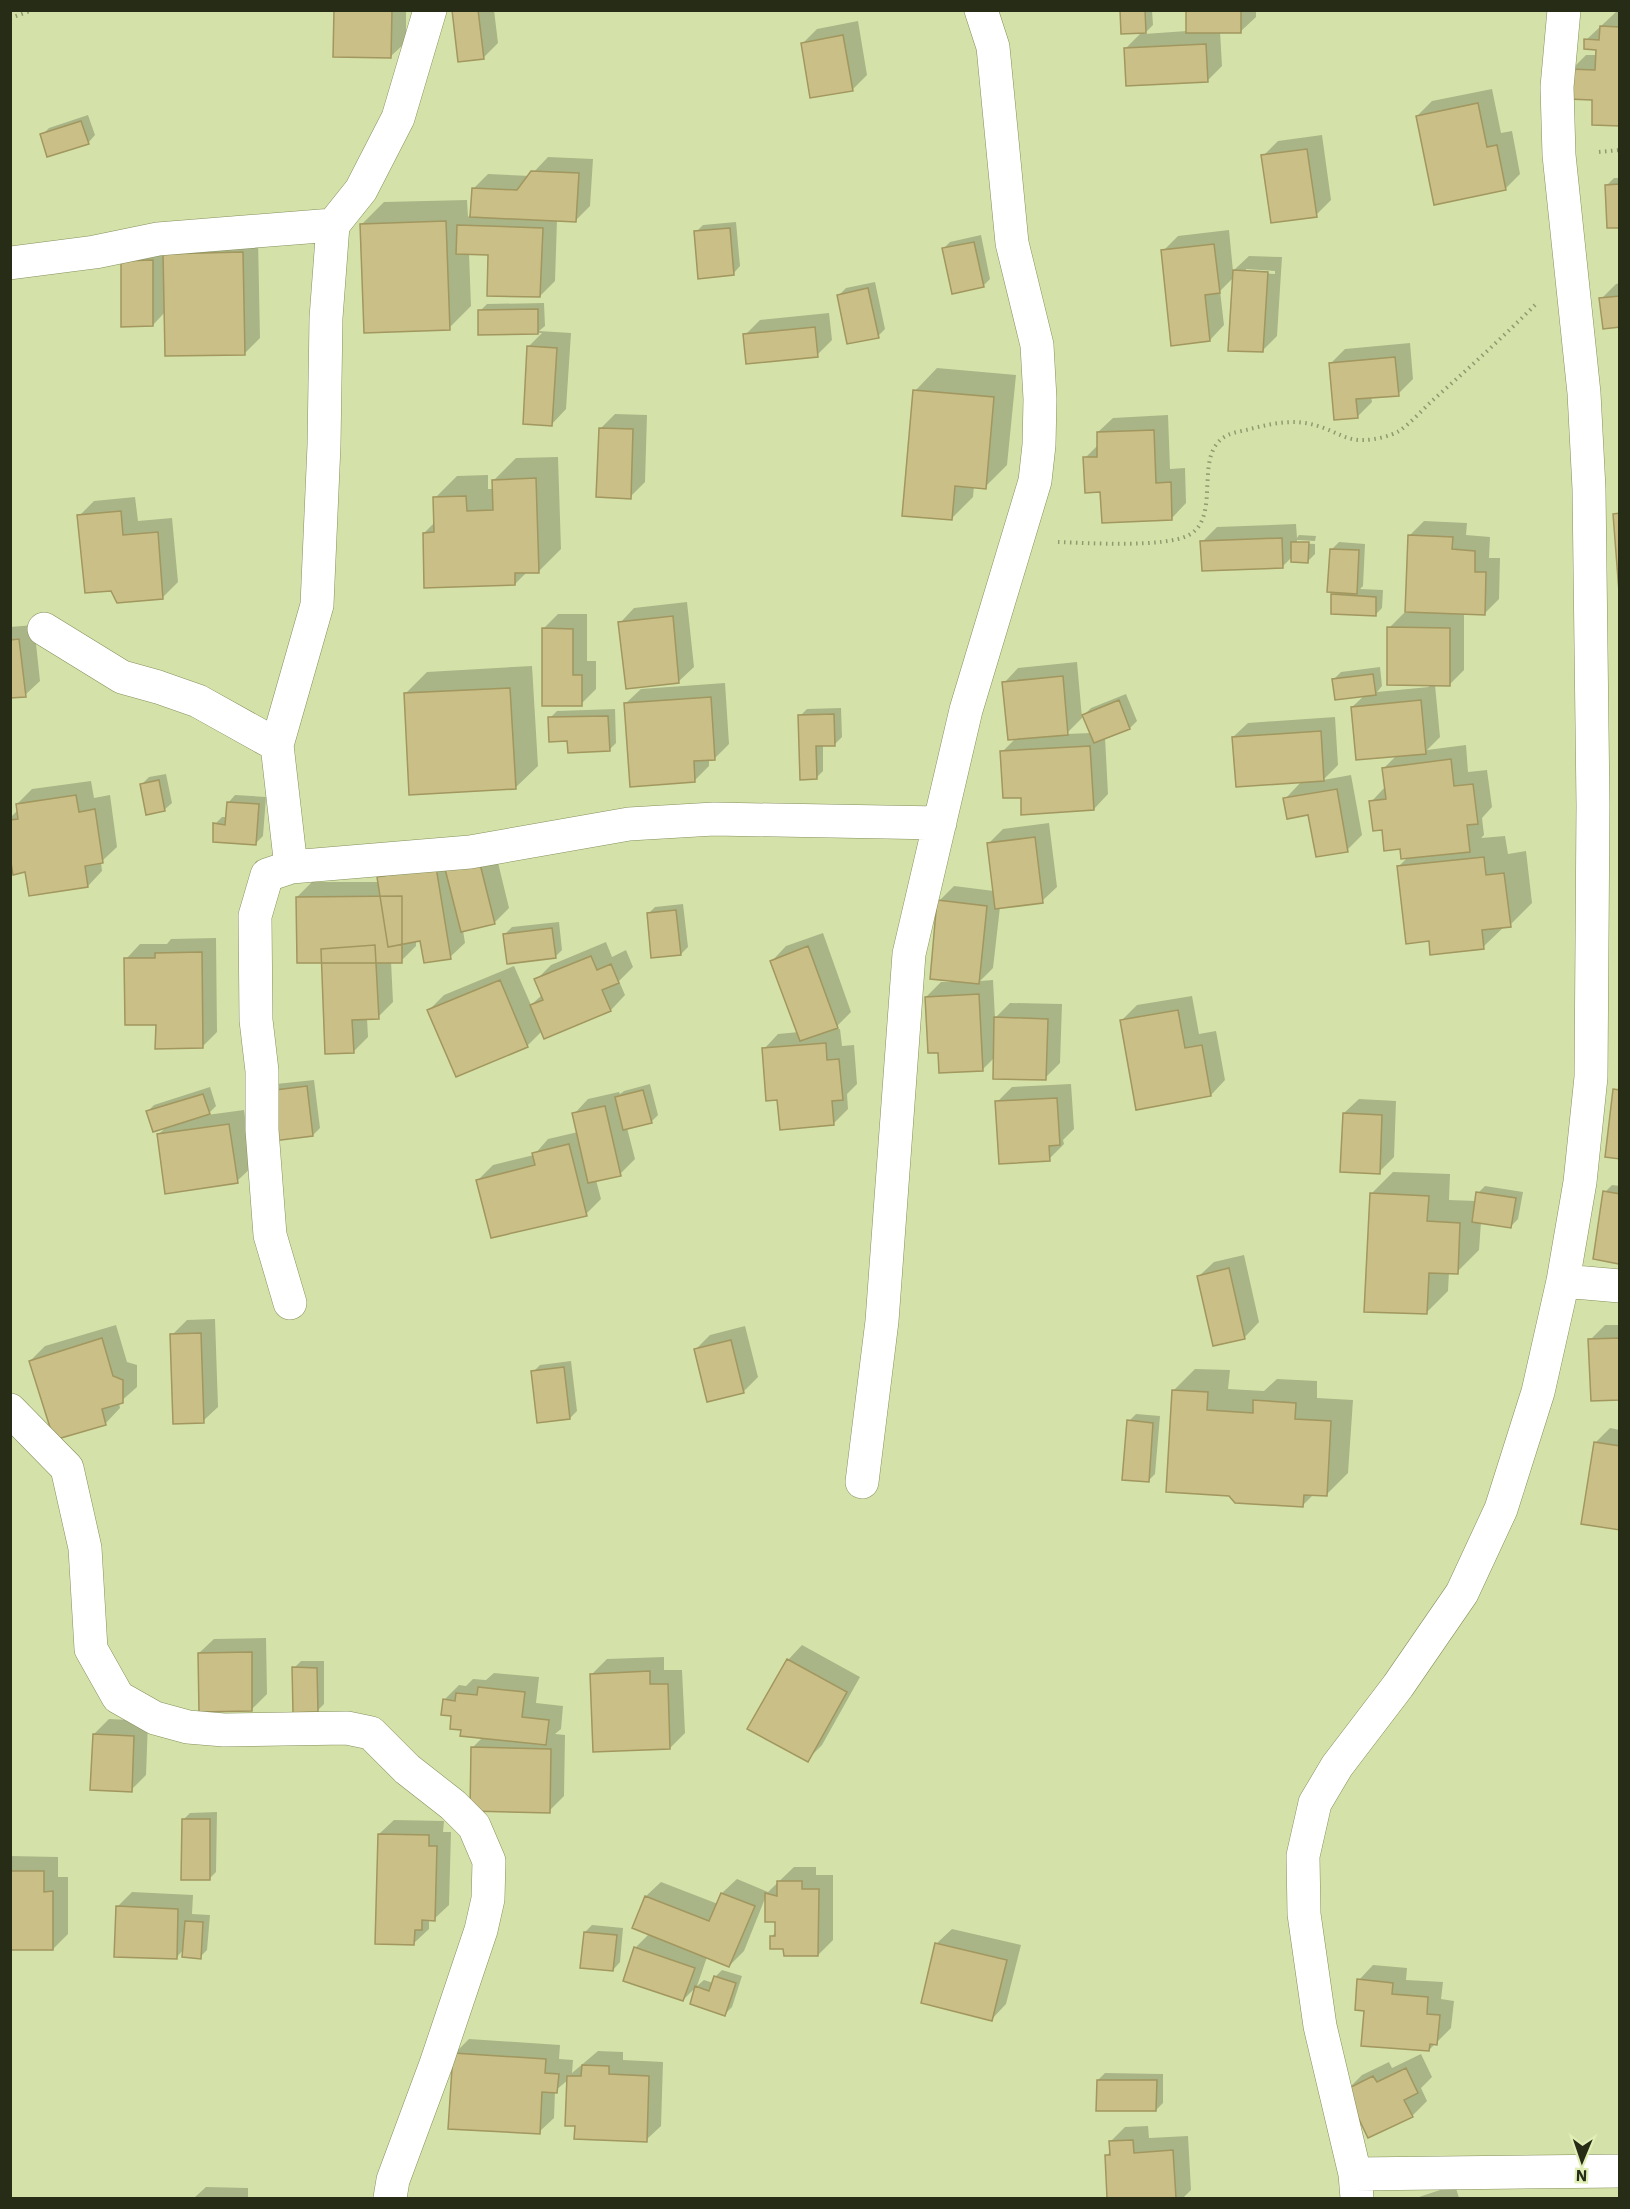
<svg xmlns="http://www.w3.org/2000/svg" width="1630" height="2209" viewBox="0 0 1630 2209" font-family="'IBM Plex Sans',sans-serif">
  <rect width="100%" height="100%" fill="#d4e2a9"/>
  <!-- shadow -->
  <path fill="#0003" fill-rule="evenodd" d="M336,10h70v32l-15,14z
    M453,10h41l4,33 -15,15z
    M1122,10h30l1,15 -9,9 43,-3v-21h69v7l-15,14h-21l2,35 -15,15 -82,-32 17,-17z
    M1616,12h4v113l-26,-27 -23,-28 15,-15h11l1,-7 -12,-8z
    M858,21l9,54 -15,15 -50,-46 15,-15z
    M1492,89l9,44 11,-2 8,43 -14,14 -89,-72 15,-15z
    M88,115l7,20 -7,8 -46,-8 7,-7z
    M1322,135l9,65 -15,15 -53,-59 15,-15z
    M548,157l45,2 -3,47 -14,14h-19l-2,61 -15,15 -50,-42 -21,-1 2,53 -22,22 -87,-104 22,-22 83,-2 1,17 4,-5 2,-24 14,-14 42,2z
    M1614,178h6v48l-13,-41z
    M736,222l4,44 -7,8 -37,-42 7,-7z
    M1229,230l4,41 16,-15 33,1 -5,79 -15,15 -28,-74 -14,14 4,34 -14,15 -47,-89 15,-15zM1246,269l29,2v3l-29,-2z
    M981,235l9,44 -7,7 -40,-37 7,-7z
    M258,238l2,100 -15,15 -80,-41 -12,13 -31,-64z
    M875,282l10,47 -7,7 -39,-41 7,-7z
    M1620,283v42l-19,-26 15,-15z
    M544,303l1,23 -6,5 32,2 -5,76 -14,15 -24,-77 14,-14h-62v-22l7,-7z
    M829,313l3,27 -15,15 -72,-20 15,-15z
    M1410,343l3,36 -15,15 -27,2 1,6 -15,15 -27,-53 15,-15z
    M937,368l79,7 -9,90 -22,22 -11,-1 -1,11 -22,22 -36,-128z
    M615,414l32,1 -2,67 -15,15 -30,-68z
    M1168,415l2,54 15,-1 1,35 -14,15 -70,-27 -17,-33 14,-14 -1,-12 15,-14z
    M558,457l3,92 -22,22 -12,1 -12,12 -91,-51 11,-11v-24l22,-22 31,-1v14h6v-9l22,-22z
    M135,497l3,24 34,-3 6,64 -15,15 -84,-81 15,-15z
    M1424,521l43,2 -1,12 24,2 -1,21h11l-1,41 -15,15 -20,-1v57l-15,15h-14l5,52 -13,13 39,-5 2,27 19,-2 5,37 -10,11 2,17 -3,3 24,-2 3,18 18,-3 6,52 -22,22 -5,1 -22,21 -52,-8 -33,-72 10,-10 -24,-29 -13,-26 15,-16 -2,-18 13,-13 -45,-48 13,-12 -31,-16 7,-7 39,-5 2,19 -5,6 52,-5 -40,-59 15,-15h9l-4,-77z
    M1296,524l1,14 2,-3 17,1 -1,5 -18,-1v3l18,1v10l-7,7 -16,-4 -10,10 -80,-25 15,-15z
    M1339,542l26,2 -2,42 -3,3 23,1 -1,18 -7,7 -42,-20 3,-3 -4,-43z
    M687,602l7,65 -15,14 -59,-58 14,-15z
    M558,614h29v47h9v28l-15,15 -38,-75z
    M34,625l6,56 -15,14 -15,2v-70z
    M1077,662l5,56 -16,16 25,-1 -7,-18 7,-7 35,-14 11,27 -7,7 -25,9 3,57 -14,15 -72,-13 -20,-44 14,-14 -12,-55 14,-15z
    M532,666l6,100 -23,22 -110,-94 22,-22z
    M725,683l4,61 -15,15h-5v7l-15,15 -68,-78 15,-14z
    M841,708l1,29 -7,7h-12v27l-7,7 -16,-62 7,-7z
    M615,709l1,34 -7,7 -40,-10 -19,-22 7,-7z
    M1335,717l3,48 -15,15 28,-5 11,60 -15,15 -38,-36 -24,-15 17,-18 -69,-44 15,-14z
    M166,774l6,29 -8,7 -22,-26 7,-7z
    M91,781l3,17 16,-3 7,52 -16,15 1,9 -14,15 -61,-16 -17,-24v-28l8,-8 -1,-6 15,-15z
    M235,795l31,2 -3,39 -7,7 -41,-19 7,-7h5l1,-14z
    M1049,823l8,64 -15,14 -42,6 -7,61 -13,13 13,-1 2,38 15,-15 52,1 -2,59 -15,15 -50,-21 -13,13 -42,-18 -14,-55 15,-15h12v-2l-14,-79 15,-15 40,5 -6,-47 15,-15z
    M493,842l16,66 -15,15 -31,7 2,13 -15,14 -28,-17 -6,1v5l-15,15h-10l2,41 -15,15 -11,1 1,19 -15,15 -30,-90 -26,-65 15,-15h67l-1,-5 15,-15z
    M683,904l5,43 -7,7 -33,-40 7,-7z
    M559,922l3,28 -7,7 -50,-23 7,-7z
    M823,933l28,79 -17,17h6l2,17 12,-1 3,39 -10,10 1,15 -15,15 -55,-26 -14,-49 14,-15 21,-2 -27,-71 14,-15z
    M216,938l1,94 -15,15 -45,-23 -31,-65 14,-15h27l4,-5z
    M606,942l6,15 14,-7 7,17 -14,14 6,14 -14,15 -66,27 -3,-6 -15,15 -98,-36 15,-15 70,-29 17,39 11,-10 -6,-15 15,-15z
    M1192,996l7,38 17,-3 9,49 -14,15 -89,-75 15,-15z
    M314,1080l6,48 -7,7 -39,4 2,-55z
    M650,1084l8,31 -7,7 -24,6 8,31 -15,15 -24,6 5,19 -15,15 -108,-34 15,-15 41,-10 14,-16 30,-7 -4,-18 14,-15 31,-7 1,2 4,-3z
    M1071,1084l3,45 -11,11 1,4 -15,15 -52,-57 15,-15z
    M210,1087l6,19 -9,9 37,-5 8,57 -15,14 -79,-46 9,-9 -20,-14 7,-7z
    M1359,1099l37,2 -2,56 -15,15 -35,-59z
    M1393,1172l57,2 -1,26 27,1 2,-8 7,-7 38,6 -5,27 -7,7 -30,-4 -2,28 -22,22h-8l-1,19 -22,22 -55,-119z
    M1612,1185l8,1 -1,76 -14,-70z
    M1244,1255l15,67 -14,15 -46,-61 15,-14z
    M215,1319l3,88 -15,14 -31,-86 15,-15z
    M116,1325l11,37 10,3v22l-18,16 1,5 -14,15 -76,-62 15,-15z
    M1605,1325h15v73l-30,-58z
    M745,1326l13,51 -14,14 -49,-41 15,-15z
    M571,1361l6,50 -7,7 -37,-46 7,-7z
    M1195,1369l35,1 -2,19 36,2 13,-12 40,2v17l36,2 -5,73 -22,22 -12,-1 -12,12 -129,-115z
    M1136,1414l24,2 -5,58 -7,7 -19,-60z
    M1610,1428l10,2v99l-25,-86z
    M266,1638l1,56 -15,15 -53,-56 15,-14z
    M802,1645l58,32 -38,68 -15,15 -19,-100z
    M664,1657v13h18l3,63 -15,15 -78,-74 15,-15z
    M301,1661h23v43l-7,7 -23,-43z
    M494,1673l45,4 -3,26 27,3 -2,23 -6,5 10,1 -1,61 -15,15 -76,-64 10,-10 -21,-8 -18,-29 15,-15 7,1 7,-7 13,1z
    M109,1719l39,2 -2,54 -15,15 -37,-56z
    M217,1812l-1,60 -7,7 -26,-59 7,-7z
    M394,1820l50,1 -1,11h8l-2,73 -15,14 -5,2v8l-15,14 -35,-109z
    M10,1856l48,1v20h10v57l-15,15h-43z
    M794,1867h22v8h17v65l-15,15 -33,-7 -14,-11 5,-5v-11l-10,-25 -22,55 -15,15 -22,-9 -10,29 7,-6 9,3 2,-6 7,-7 20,6 -10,31 -7,7 -33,-11 5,-17 -14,14 -48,-52 15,-15 -16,-6 12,-31 15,-14 57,22 4,-11 15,-14 31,13z
    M132,1892l61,3 -1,19 18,1 -3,35 -7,7 -16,-8 -8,9 -59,-51z
    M592,1925l31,3 -3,34 -7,8 -28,-38z
    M952,1929l69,16 -15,59 -14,15 -70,-17 15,-59z
    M1373,1965l34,3 -1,12 37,2 -2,17 13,2 -3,27 -22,22 -64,-41 -6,-29z
    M469,2039l91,6 -1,14 14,1 -1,13 26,-22 25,1v8l40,2 -2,64 -15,14 -70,-15 -7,-46 -14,12 -1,27 -15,14 -85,-78z
    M1421,2054l11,23 -11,11 6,13 -15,15 -65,-26 15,-15 27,-13 3,6z
    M1105,2073l58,1v29l-7,7 -58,-30z
    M1148,2126l1,12 39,-2 3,54 -8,8h-74l-3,-42 5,-5 -1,-9 15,-15z
    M1455,2185l4,13h-43z
    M206,2187l42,1v10h-54z"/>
  <!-- building -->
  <path fill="#cabf86" stroke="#a1975f" stroke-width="1.5" d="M334,10h58l-1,48 -58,-1z
    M452,10h26l6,49 -26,3z
    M1120,10h25l1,23 -25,1z
    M1186,10h55v23h-55z
    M1600,26l20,1v99l-28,-1v-25l-24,-1 1,-30 26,1 1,-20 -12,-1v-10l15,1z
    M843,35l10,56 -43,7 -9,-55z
    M1206,44l2,38 -82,4 -2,-38z
    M1478,103l9,44 10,-2 9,45 -72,15 -18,-89z
    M81,121l8,23 -42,13 -7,-23z
    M1307,149l10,68 -46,6 -10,-68z
    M531,171l48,2 -3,49 -106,-5 2,-29 45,2z
    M1620,184v44h-13l-2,-43z
    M446,221l4,109 -86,3 -4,-109z
    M457,225l86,3 -3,69 -53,-1 1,-41 -32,-1z
    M730,228l4,47 -36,4 -4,-48z
    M974,242l10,45 -32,7 -10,-46z
    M1214,244l6,49 -15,2 5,46 -39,5 -10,-96z
    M243,252l2,103 -80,1 -2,-102z
    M153,260v66l-32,1v-66z
    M1233,270l35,2 -5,80 -35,-1z
    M868,288l11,50 -32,6 -10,-49z
    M1620,296v31l-17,2 -4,-31z
    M538,309v25l-60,1v-25z
    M815,327l3,30 -72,7 -3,-30z
    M527,346l30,2 -5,78 -29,-2z
    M1395,357l4,39 -43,3 2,19 -24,2 -5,-57z
    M913,390l81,7 -8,92 -31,-3 -3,34 -50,-4z
    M599,428l34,1 -2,70 -35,-2z
    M1154,430l2,53 15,-1 1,38 -70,3 -2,-31 -15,1 -2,-36h14v-25z
    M536,478l3,95h-24v12l-91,3 -1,-55 11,-1 -1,-35 33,-1 1,15 26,-1 -1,-30z
    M121,511l2,24 35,-3 5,67 -46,4 -6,-12 -26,2 -8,-78z
    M1620,513v92l-7,-91z
    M1408,535l45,2 -1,12 23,2v21h11l-1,43 -80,-3z
    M1282,538l1,30 -81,3 -2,-30z
    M1291,542h18l-1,21 -17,-1z
    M1330,549l29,1 -2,44 -30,-2z
    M1331,594l45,3v19l-45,-2z
    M673,616l6,67 -53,6 -8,-67z
    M1387,627l63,1v58l-63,-1z
    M542,628l31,1v46h9v31h-40z
    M19,639l7,58 -16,1v-58z
    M1373,674l3,21 -41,5 -3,-21z
    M1063,676l5,59 -60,5 -6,-58z
    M510,688l6,101 -107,6 -5,-102z
    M711,697l4,63 -21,1 1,21 -65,5 -6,-84z
    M1119,700l11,29 -36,14 -12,-28z
    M1421,700l5,54 -70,6 -5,-53z
    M834,714l1,32h-19l1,33 -17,1 -2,-65z
    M608,716l2,35 -42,2 -1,-12 -18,1 -1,-25z
    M1321,731l3,50 -88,6 -4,-50z
    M1090,746l4,64 -73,5v-17h-18l-3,-47z
    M1451,759l3,27 19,-2 5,40 -11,1 3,27 -69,7 -1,-10 -16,2 -2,-21 -9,1 -4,-30 17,-2 -4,-31z
    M159,780l6,31 -19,4 -6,-31z
    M1337,789l11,63 -32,5 -8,-42 -21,4 -4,-21z
    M76,795l3,17 16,-3 8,54 -18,3 3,21 -59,9 -4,-24 -12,3 -3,-19v-36l8,-1 -2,-15z
    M227,802l32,2 -3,41 -43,-3v-19l12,2z
    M1035,837l8,66 -48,6 -8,-66z
    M478,856l17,68 -34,8 -17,-67z
    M1484,857l2,18 18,-2 7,54 -29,3 2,19 -54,6 -1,-14 -23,3 -9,-78z
    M436,867l15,92 -27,4 -4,-22 -32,6 -11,-70z
    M402,896v67h-105l-1,-66z
    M937,900l50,6 -8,78 -49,-5z
    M676,910l5,45 -30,3 -4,-45z
    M552,928l4,30 -49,6 -4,-30z
    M375,945l4,74 -27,1 2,33 -29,1 -4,-105z
    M808,946l30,82 -38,13 -30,-80z
    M202,952l1,96 -48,1 1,-24h-31l-1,-67h31v-5z
    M591,956l6,14 14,-6 8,19 -17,7 9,21 -67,28 -14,-34 13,-5 -9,-21z
    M500,980l28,67 -72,30 -29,-67z
    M979,994l4,77 -44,2 -1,-20h-10l-3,-56z
    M1178,1010l7,38 17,-3 9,51 -75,14 -16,-90z
    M994,1017l54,2 -2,61 -53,-1z
    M826,1043l1,17 12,-1 4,41 -11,1 2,24 -54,5 -3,-30 -11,1 -4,-53z
    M307,1086l6,50 -40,5 -6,-50z
    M1613,1089l7,1v69l-15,-2z
    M643,1090l9,33 -29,7 -8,-33z
    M203,1094l7,20 -57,18 -7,-21z
    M1057,1098l3,47 -11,1 1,15 -51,3 -4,-63z
    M605,1106l16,70 -33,7 -16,-70z
    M1343,1113l39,2 -2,59 -40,-2z
    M229,1124l9,59 -73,11 -8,-60z
    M569,1144l18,72 -96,22 -15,-58 59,-15 -3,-12z
    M1603,1191l17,3 -1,70 -26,-5z
    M1476,1192l40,6 -5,30 -39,-6z
    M1370,1193l59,3 -2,25 33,2 -2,51 -29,-1 -2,41 -63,-2z
    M1229,1268l16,71 -32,7 -16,-70z
    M201,1333l3,90 -31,1 -3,-90z
    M102,1338l11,38 10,4v23l-21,6 4,16 -52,15 -25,-79z
    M1620,1338v62l-29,1 -3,-62z
    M731,1340l13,53 -37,9 -13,-53z
    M564,1367l6,52 -33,4 -6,-52z
    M1172,1390l36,2 -1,18 46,3v-13l43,3 -1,16 36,2 -4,75 -23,-1 -1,12 -68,-4 -6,-7 -63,-4z
    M1127,1420l26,3 -4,59 -27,-2z
    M1594,1442l26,4v84l-39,-6z
    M252,1652v59l-53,1 -1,-59z
    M787,1659l60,33 -39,70 -61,-33z
    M292,1667l25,1 1,44 -25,1z
    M650,1671v13h18l2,65 -77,3 -3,-78z
    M478,1687l47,5 -3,25 27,3 -3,25 -86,-9 1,-6 -11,-1 1,-13 -10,-1 2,-16 12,2 1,-8 21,2z
    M93,1734l41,2 -2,56 -42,-2z
    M471,1747l80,2 -1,64 -80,-2z
    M182,1819h28v61h-29z
    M378,1834l51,1v11h8l-2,75 -13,-1v10h-7l-1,15 -39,-1z
    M10,1871h34v21l9,-1v59h-43z
    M777,1881h25v8h17l-1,67h-34l-1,-7h-13v-13h5v-14h-10v-29l12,3z
    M721,1893l34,13 -26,61 -97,-39 13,-32 64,25z
    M116,1906l62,3 -1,50 -63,-2z
    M185,1921l18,1 -2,37 -19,-2z
    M584,1932l33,3 -4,36 -33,-3z
    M935,1943l72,17 -15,61 -71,-18z
    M634,1947l61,21 -12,33 -60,-20z
    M714,1976l22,7 -11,33 -35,-12 5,-18 14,5z
    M1357,1979l36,4 -1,11 36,3 -1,17 13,1 -3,30 -7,-1 -1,7 -68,-5 3,-35 -9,-1z
    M453,2053l93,6 -1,14 14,1 -2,19 -15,-1 -2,42 -92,-5z
    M582,2065l27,1v8l40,2 -2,66 -73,-3 1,-13h-10l2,-50h14z
    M1406,2068l12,25 -14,7 9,17 -45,21 -23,-48 28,-14 4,6z
    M1097,2080h60l-1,31h-60z
    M1133,2140l1,13 39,-3 3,48h-69l-2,-43h5l-1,-14z"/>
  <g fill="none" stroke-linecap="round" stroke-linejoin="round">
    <defs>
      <path id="minor" d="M10,263l85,-11 63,-13 175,-14
        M44,629l78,48 36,10 40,14 79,44
        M291,867l-14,-122 40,-140 7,-160 2,-127 7,-93 28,-35 37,-72 32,-108
        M1563,1281l57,5
        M290,1303l-20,-68 -8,-105v-59l-6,-51 -1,-104 12,-41 24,-8 179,-15 159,-28 85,-5 226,4
        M10,1410l57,58 18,80 6,101 27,48 37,21 33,9 36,3 123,-2 24,5 36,36 46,36 21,21 15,35 -1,38 -7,31 -45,134 -43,116 -3,18
        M862,1482l20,-161 27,-367 57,-244 69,-229 4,-36 1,-46 -3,-54 -25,-102 -19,-196 -12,-37
        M1355,2174l265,-3
        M1357,2198l-2,-24 -35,-148 -16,-112 -1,-58 12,-53 22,-37 61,-80 64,-93 39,-84 37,-117 25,-111 17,-99 11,-105 2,-272 -4,-316 -5,-96 -25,-238 -2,-68 7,-77"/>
    </defs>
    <!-- minor casing -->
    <use href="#minor" stroke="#84905b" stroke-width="34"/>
    <!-- path -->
    <path stroke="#8f9a6f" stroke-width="4" stroke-dasharray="1.5 4.5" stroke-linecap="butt" d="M10,18l23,-8
      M1599,152l21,-2
      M1058,542c28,1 108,6 131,-7 34,-19 2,-83 39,-100 6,-3 15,-4 22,-6 24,-6 46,-11 71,-2 15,5 27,14 43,13 10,0 27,-4 35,-9 12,-8 23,-21 34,-31 35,-31 70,-63 103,-96"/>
    <!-- minor -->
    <use href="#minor" stroke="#fff" stroke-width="33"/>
  </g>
  <!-- border -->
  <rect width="1630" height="2209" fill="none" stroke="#272c16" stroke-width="24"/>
  <!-- north arrow -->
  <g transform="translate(1582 2161) rotate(182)" stroke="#e1efb6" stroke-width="4.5" paint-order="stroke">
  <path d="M0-4.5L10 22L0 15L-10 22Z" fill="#272c16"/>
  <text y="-9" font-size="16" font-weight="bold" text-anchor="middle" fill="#272c16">N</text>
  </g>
</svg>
